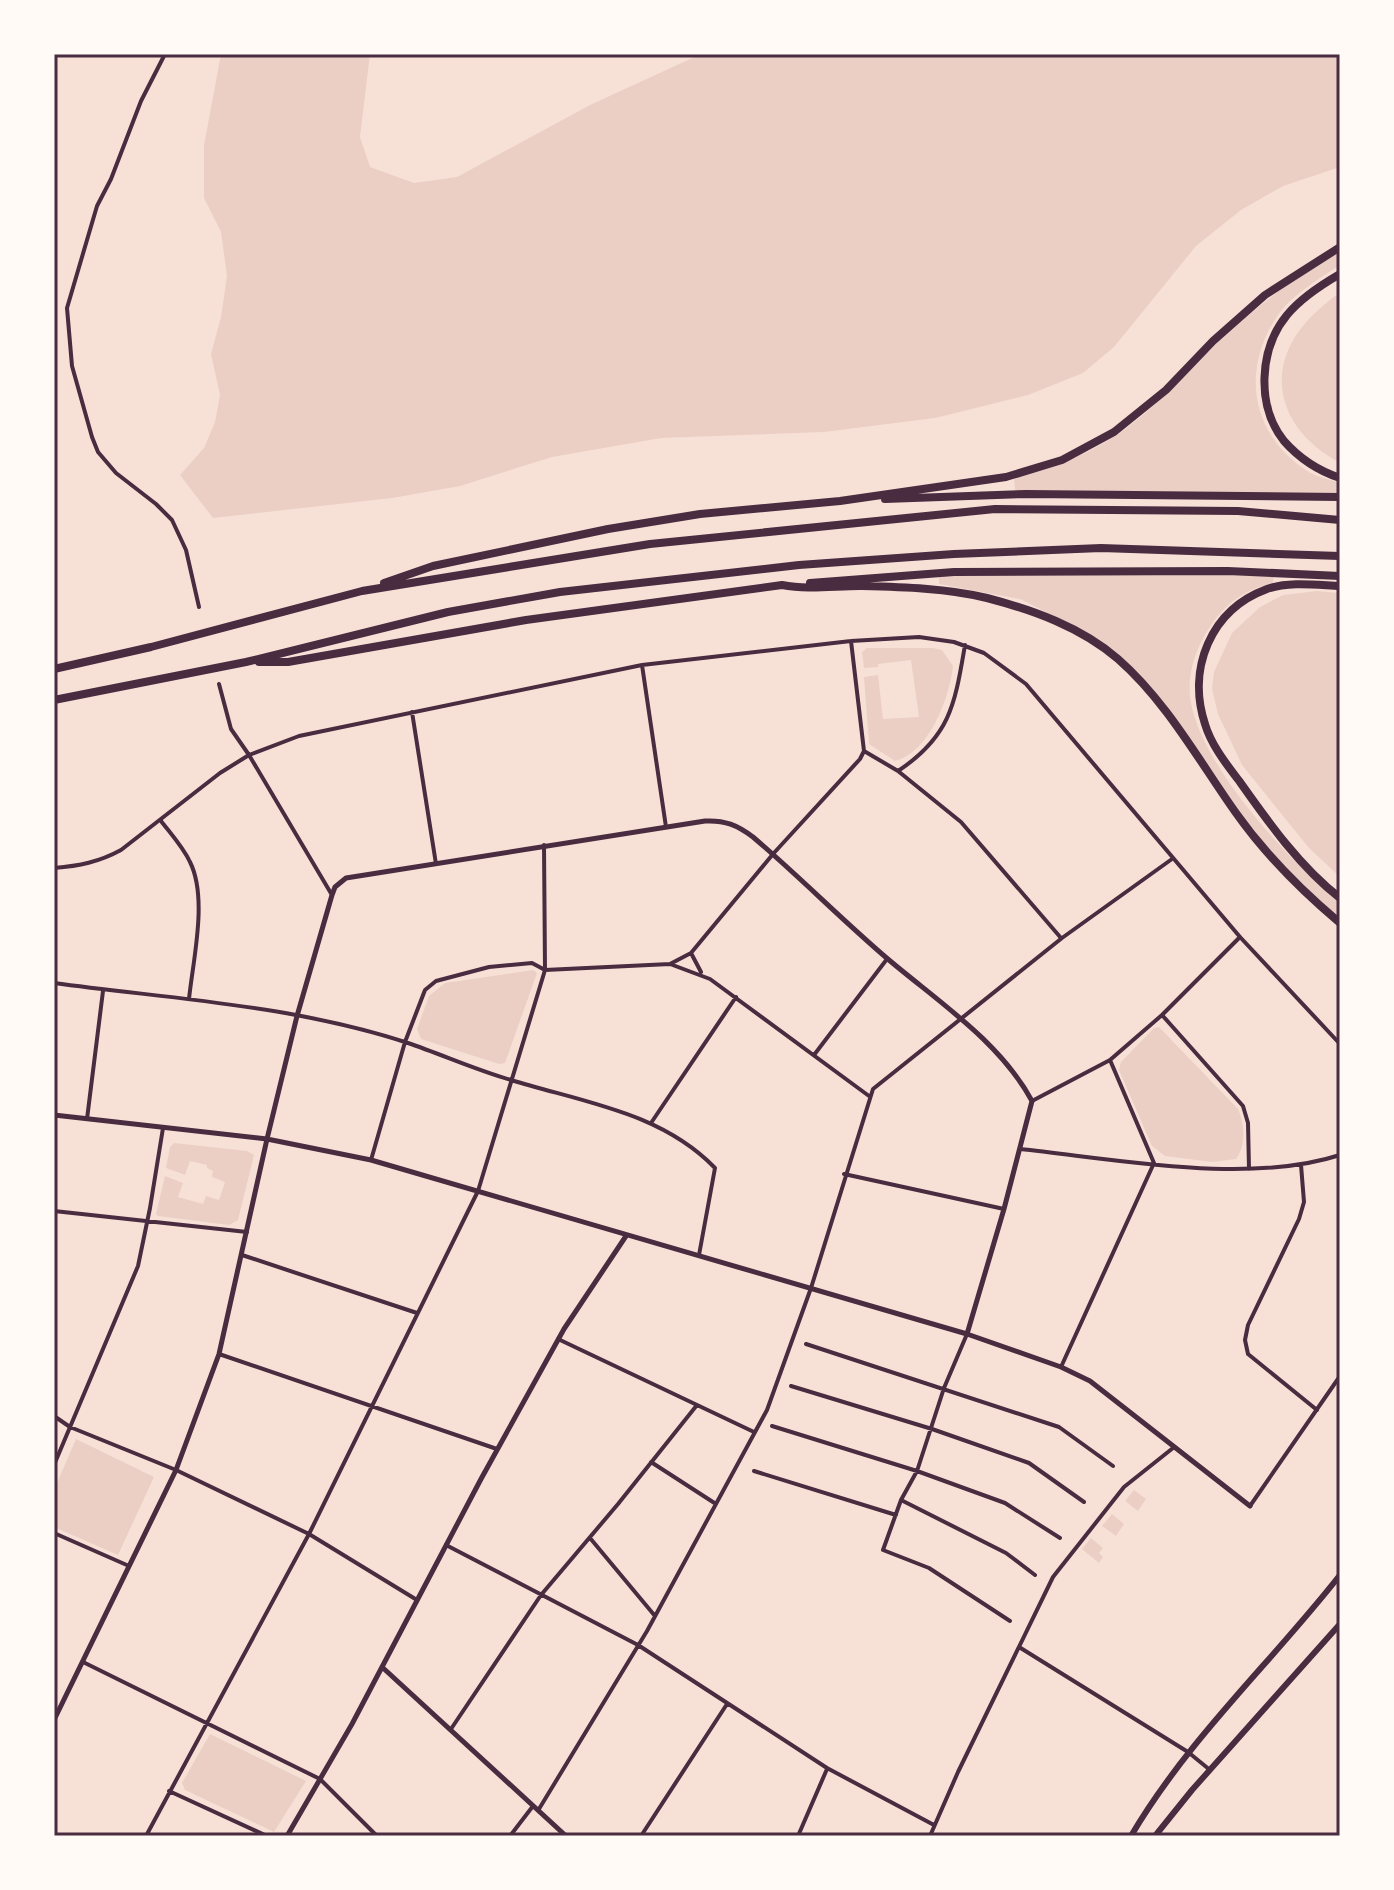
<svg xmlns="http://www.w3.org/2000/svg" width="1394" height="1890" viewBox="0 0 1394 1890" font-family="'Noto Sans',sans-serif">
  <rect width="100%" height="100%" fill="#f7e1d7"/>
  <!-- green -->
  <path fill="#ebcfc5" d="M221,54h149l-10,83 10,30 44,16 43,-6 133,-72 111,-51h639v113l-57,19 -42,24 -45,36 -82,101 -31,26 -55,22 -93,23 -111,14 -163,6 -109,19 -92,29 -68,12 -179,20 -33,-43 24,-27 11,-26 5,-27 -9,-41 10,-37 6,-41 -6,-44 -17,-34v-53z
    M1340,251v14c-21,14 -47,29 -62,50 -37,54 -28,118 28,155 10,7 23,9 34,13l-2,11 -323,-4 -1,-12c33,-9 66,-20 95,-38 37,-23 66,-56 96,-85 40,-39 86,-77 135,-104z
    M1340,293v170c-64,-34 -80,-99 -24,-151 8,-7 15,-14 24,-19z
    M1274,574l-1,9c-29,7 -47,20 -63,44 -15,22 -24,50 -19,76 12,65 99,159 149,200v16l-64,-61 -21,-24 -126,-169 -75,-49 -34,-17 -81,-15v-9z
    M1317,591l23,2v284l-31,-29 -67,-83 -24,-51 -6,-25 2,-17 18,-39 28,-26 23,-12z
    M867,648h66l9,2 11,16c-3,31 -24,87 -58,95l-26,-17 -5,-67 14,-2 5,44 36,-2 -8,-57 -33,4v3l-14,1 -2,-16z
    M533,970l4,3 -32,90 -6,1 -78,-25 -4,-10 12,-33 16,-13z
    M1159,1027l79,82c7,15 8,37 -2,50l-24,3 -47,-6 -13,-10 -33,-76 2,-8 33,-34z
    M174,1143l73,8 7,4 -16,65 -9,5 -71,-9 -2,-2 9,-38 18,7 -5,14 25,7 3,-8 13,4 6,-18 -13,-5 1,-6 -6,-3v-3l-17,-4 -5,14 -19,-7 4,-21z
    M76,1439l78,38 -36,78 -64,-28v-37z
    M1134,1490l12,9 -8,12 -13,-10z
    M1112,1514l12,10 -8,12 -14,-10z
    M1091,1538l12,10 -4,5 4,4 -4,6 -17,-14z
    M210,1734l96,47 -32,51 -89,-42 -3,-7z"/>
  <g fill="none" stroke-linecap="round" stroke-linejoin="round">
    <!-- minor -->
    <path stroke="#4a2c40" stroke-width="4" d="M165,54l-24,47 -30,78 -14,27 -30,102 5,58 20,71 6,15 18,21 40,31 16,16 14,30 13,57
      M642,665l24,162
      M219,684l12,45 18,26 83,140
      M412,712l24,152
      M864,751l34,20 63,51 100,116
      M898,771c53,-35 57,-68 67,-126
      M161,821c10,13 22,26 29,41 18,36 3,98 -1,137
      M54,868c25,-2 45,-6 67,-18l99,-77 29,-18 50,-19 343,-71 209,-24 68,-4 35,5 30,11 42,31 214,253 100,107
      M691,953l10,19
      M670,964l21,-11 82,-99 87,-95 4,-8 -13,-110
      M54,983c80,11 162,17 242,32 37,7 76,16 112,28 35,12 68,27 103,37 71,22 150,32 204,88l-16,87
      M1162,1015l81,91 5,17 1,46
      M814,1055l73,-96
      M1032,1101l78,-41 52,-45 78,-78
      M87,1119l16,-128
      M651,1123l85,-126
      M1020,1149c96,10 228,36 320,6
      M371,1160l34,-118 20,-52 11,-9 53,-14 43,-4 13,7 125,-6 40,15 159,117
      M1301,1165l3,37 -5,17 -51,106 -3,15 3,14 69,56
      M844,1174l160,35
      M54,1211l193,21
      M242,1255l175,58
      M967,1334l-23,54 -27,83 -16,29 -18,50 46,18 81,53
      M558,1339l196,93
      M806,1344l253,83 54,39
      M219,1354l278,95
      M1061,1367l93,-204 -44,-103
      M791,1386l141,43 97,34 55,39
      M54,1416l16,11 106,43 133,64 108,66
      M772,1426l145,45 88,32 55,35
      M651,1462l65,42
      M54,1465l84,-199 12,-58 13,-80
      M754,1471l142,44
      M901,1500l105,53 29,22
      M1250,1506l90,-130
      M54,1533l75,33
      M590,1538l65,78
      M446,1545l192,100 189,123 107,57
      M1019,1647l169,105 22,18
      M83,1662l237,117 57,57
      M451,1729l90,-134 77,-91 79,-99
      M169,1791l98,45
      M539,1809l108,-178 120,-221 44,-122 62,-199 189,-151 110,-79
      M146,1836l163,-302 169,-343 67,-221 -1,-125
      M510,1836l23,-30
      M641,1836l86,-132
      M798,1836l29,-67
      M930,1836l28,-64 95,-195 71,-90 49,-39"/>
    <!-- tertiary -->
    <path stroke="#4a2c40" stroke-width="5" d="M54,1115l213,24 104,21 596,174 94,33 29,14 160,125
      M382,1667l184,169
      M54,1720l122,-250 43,-116 48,-215 30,-123 35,-121 3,-8 11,-9 359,-57c20,-1 32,4 48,16 47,40 90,84 136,123 51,43 111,82 143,141l-28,108 -37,125
      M287,1836l65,-112 129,-245 83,-150 62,-93"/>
    <!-- secondary -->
    <path stroke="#4a2c40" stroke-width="6" d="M1131,1836c57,-97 140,-173 209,-261
      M1155,1836l37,-46 148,-166"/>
    <!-- motorway -->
    <path stroke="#4a2c40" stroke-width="8" d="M1340,274c-19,11 -39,24 -53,41 -28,34 -31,91 -3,126 15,17 35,30 56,37
      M885,499l141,-5 314,3
      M384,583l49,-17 175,-37 92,-15 140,-13 166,-24 56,-17 52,-28 52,-42 47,-49 52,-46 75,-48
      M810,583l144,-11 274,-1 112,5
      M1340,586c-23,-1 -51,-5 -73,3 -57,21 -80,80 -62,135 6,21 22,41 35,58 29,41 60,85 100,116
      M259,662h29l238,-42 256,-35c26,5 52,1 78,1 41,1 87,2 127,12 46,12 94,29 131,61 49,43 81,102 118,154 29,41 66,78 104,110
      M54,669l97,-22 211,-56 288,-47 345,-35 243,2 102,9
      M54,700l192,-38 202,-50 112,-20 239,-27 155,-11 147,-6 239,8"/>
  </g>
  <!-- border -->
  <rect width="1394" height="1890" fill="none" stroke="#fffaf5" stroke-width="112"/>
  <rect x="56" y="56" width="1282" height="1778" fill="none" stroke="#4a2c40" stroke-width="3"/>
</svg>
